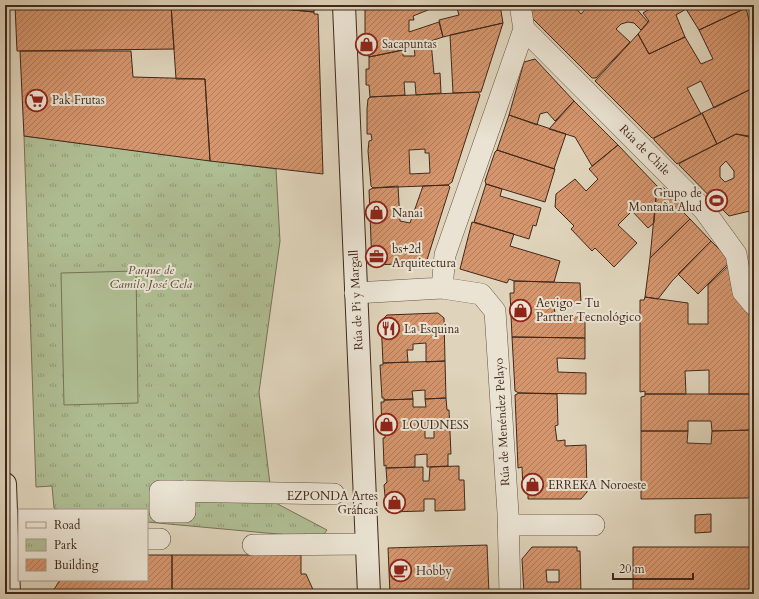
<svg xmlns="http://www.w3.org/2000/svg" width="759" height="599" viewBox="0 0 759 599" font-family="Cardo,serif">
  <defs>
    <pattern id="park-tufts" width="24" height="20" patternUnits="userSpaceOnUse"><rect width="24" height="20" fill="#afbd92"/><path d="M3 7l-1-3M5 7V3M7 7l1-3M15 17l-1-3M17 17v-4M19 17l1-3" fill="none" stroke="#909a76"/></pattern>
    <pattern id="building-hatch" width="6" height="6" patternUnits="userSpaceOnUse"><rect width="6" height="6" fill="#d5956d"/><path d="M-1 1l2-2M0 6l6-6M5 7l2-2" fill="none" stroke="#ae7a59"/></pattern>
  </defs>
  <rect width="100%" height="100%" fill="#dfd4bb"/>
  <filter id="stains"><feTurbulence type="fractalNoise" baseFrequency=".005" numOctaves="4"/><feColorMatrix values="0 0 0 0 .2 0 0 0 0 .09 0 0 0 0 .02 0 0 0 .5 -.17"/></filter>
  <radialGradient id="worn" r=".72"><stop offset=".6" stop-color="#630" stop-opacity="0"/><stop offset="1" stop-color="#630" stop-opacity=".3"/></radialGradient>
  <!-- park -->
  <path fill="url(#park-tufts)" stroke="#787256" d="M24,136l252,33 4,72 -21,151 13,109 55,29 -6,8 -174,-16v-12h-87l-6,-2 -2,-22 -16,1z"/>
  <!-- garden -->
  <path fill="#afbd92" stroke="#787256" d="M136,271l2,132 -74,2 -3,-132z"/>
  <!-- building -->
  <path fill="url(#building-hatch)" stroke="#41281a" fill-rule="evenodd" d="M15,5h156l3,44 -157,2z
    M171,5h69l74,7v2h4l5,160 -113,-13 -5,-82h-29z
    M240,5h74v7z
    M365,5h67l-5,1 1,4 -15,6 1,4h-5v12l30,-10 4,15 -40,13 -34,7 -1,-2h-3z
    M456,5h44l3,18 -60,14 -4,-17 20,-5z
    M527,5h46l8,9 8,-9h44l15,17 -7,8 -7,-7 -6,-1 -7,2 -5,5 14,13 -34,36h-4l-64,-64z
    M649,5h95l2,3 -47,22 -13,-21 -10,6 9,22 -36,17 -11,-20 11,-13 -6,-8 5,-3 -2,-4z
    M746,8l5,20v61l-37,19 -13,-27 -14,7 14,26 -47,24h-2l-57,-57 43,-47 11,20 36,-17 16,27 12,-5 -14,-29z
    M503,23l-22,69 -28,1 -3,-58z
    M431,42l3,32 6,-1 1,20 -25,2 -1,-13h-11l1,13 -35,2 -1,-12h-3v-16h3v-12l34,-7v6h12l-1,-10z
    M20,51h111l2,26 72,2 5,82 -186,-25z
    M535,59l39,42 -19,20 -8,-9 -7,2 -3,11 -28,-10 15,-53z
    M749,90l3,2 1,42 -4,2 -13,-2 -19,10 -15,-31z
    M478,92l2,3 -28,87 -4,3 -75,3 -2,-2 -3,-35 1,-10 3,-1 -1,-6h-4v-25l1,-10 2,-2zM425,149v4h4l1,20 -20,1 -1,-24z
    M574,101l44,44 -26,21 -17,-29 -26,-8z
    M702,113l15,31 -40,20 -23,-24v-2z
    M509,115l57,19 -12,35 -57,-19z
    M736,134l17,4 1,72 -25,6 -50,-51 1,-2zM726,161l8,10v7l-9,4 -5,-5v-10z
    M618,145l39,41 -3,37 -6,5 -16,-17 -14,14 19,18 -23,24 -19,-19 -3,3 -21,-22 3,-3 -19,-19 1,-13 19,-15 11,12 12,-12 -9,-10z
    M497,150l58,19 -10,33 -59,-18 -1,-3 10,-29z
    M486,184l16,5 -2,7 41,12 -5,18 -3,-1 -4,14 -55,-17z
    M448,185l2,2 -24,76 -54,2 -3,-75 4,-2 25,-2 2,35 10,2 13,-37z
    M657,186l3,2 2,-2 23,24 -2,2 7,7 -40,39z
    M690,219l21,22 -39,40 -14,18 -13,-2 5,-39z
    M472,222l42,12 -4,12 50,15 -6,21 -40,-1 -5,-2 -2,4 -47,-14z
    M711,241l20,20 -33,33 -20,-20z
    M728,266l22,48 4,3v77h-45v-24l-24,1 1,23h-41v-3l-5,1v-92h4l1,-3 43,6v21h20v-39z
    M514,281l66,2 1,20 -27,1 1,11h30v23l-73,-1 -2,-44h4z
    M438,313l6,5 1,43 -19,1v-19l-13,1v6h-6l1,12 -25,1 -2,-42 6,-6z
    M512,337l73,1v21l-28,-1 1,14 28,1v21l-67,-1 -4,-2z
    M445,361l1,37 -21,1v-9l-13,1 1,8 -29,1v-2h-2l-2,-33h3v-2z
    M519,393l38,1 1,31 -3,1 2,15 8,-1v6l21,-1 1,47 -6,7h-53v-10h-5l-1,-22 -4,1 -3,-73z
    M645,394h109v36l-42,1 -1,-10h-23v10h-47v-34l4,-1z
    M446,398l1,12h2l2,44h-3v12l-21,1v-13l-12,1v12l-29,1v-3l-2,1 -1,-28h2v-8h-3l-1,-28h3v-2l29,-1v8h13l-1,-8zM425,427h9v11h-9z
    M754,430v61l-6,7 -107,1v-68h47l-1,12 24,1 1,-13z
    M459,466v14h5l1,30 -30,1v-12h-11v12l-36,1 -1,-14 -2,-2 -1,-11 3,-3 -1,-14 37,-1v14h6l1,-14z
    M711,514v18l-16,1v-18z
    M487,545l2,49h-99l-2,-46z
    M532,547h45v4h3l1,43h-57l-2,-35zM546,570h13v12h-12z
    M633,547h121v47h-121z
    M147,555h25v39h-121l9,-14h87z
    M172,555h129v19h5l9,20h-143z"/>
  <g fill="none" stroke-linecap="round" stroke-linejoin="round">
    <defs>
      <path id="street" d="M524,29l180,181 32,44 7,38 11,13
        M442,288l3,-33 79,-226 -4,-24
        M355,293l87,-5 39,6 14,17 13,202 2,81
        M185,491v21h-25v-21h13l161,3
        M508,525h86
        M147,539h13
        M253,545l114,-1"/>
      <path id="secondary" d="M344,5c8,196 17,393 25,589
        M5,484l4,110"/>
    </defs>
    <!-- street casing -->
    <use href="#street" stroke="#685342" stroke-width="22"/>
    <!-- secondary casing -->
    <use href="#secondary" stroke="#41281a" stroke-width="24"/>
    <!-- street -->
    <use href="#street" stroke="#eae3d3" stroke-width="21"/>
    <!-- secondary -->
    <use href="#secondary" stroke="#eae3d3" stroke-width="22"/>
  </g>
  <!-- icons -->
  <defs>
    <symbol id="shop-ring" viewBox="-11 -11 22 22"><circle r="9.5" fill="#eae3d3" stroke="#8f2418" stroke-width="1.5"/><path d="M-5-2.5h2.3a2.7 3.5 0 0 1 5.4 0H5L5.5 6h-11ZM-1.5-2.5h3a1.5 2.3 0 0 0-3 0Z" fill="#8f2418"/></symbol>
    <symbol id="supermarket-ring" viewBox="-11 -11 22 22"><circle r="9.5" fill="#eae3d3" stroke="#8f2418" stroke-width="1.5"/><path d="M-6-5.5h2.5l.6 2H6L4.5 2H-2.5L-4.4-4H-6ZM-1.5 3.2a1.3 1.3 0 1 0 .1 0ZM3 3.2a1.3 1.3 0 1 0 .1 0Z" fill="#8f2418"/></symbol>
    <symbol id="stadium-ring" viewBox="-11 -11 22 22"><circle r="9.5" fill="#eae3d3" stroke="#8f2418" stroke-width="1.5"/><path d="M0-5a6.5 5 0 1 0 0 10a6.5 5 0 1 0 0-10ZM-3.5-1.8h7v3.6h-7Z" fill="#8f2418"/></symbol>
    <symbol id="office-ring" viewBox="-11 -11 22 22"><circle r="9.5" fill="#eae3d3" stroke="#8f2418" stroke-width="1.5"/><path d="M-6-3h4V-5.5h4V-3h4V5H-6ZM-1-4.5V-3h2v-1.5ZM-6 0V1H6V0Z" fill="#8f2418"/></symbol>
    <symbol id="restaurant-ring" viewBox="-11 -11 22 22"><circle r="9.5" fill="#eae3d3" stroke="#8f2418" stroke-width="1.5"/><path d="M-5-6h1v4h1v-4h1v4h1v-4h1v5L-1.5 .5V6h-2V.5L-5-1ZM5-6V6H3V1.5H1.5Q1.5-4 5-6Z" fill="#8f2418"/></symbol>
    <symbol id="cafe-ring" viewBox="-11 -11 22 22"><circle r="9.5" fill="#eae3d3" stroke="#8f2418" stroke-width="1.5"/><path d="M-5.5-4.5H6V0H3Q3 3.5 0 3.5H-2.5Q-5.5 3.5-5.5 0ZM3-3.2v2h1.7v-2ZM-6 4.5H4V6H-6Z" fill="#8f2418"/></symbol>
  </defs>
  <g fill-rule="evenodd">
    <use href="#shop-ring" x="354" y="32" width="25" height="25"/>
    <use href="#supermarket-ring" x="24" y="88" width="25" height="25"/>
    <use href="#stadium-ring" x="704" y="188" width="25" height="25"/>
    <use href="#shop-ring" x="364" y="200" width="25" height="25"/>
    <use href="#office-ring" x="364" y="244" width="25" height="25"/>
    <use href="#shop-ring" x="508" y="298" width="25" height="25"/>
    <use href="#restaurant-ring" x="376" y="316" width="25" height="25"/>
    <use href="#shop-ring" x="374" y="412" width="25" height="25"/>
    <use href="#shop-ring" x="520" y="472" width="25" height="25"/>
    <use href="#shop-ring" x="382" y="490" width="25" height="25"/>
    <use href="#cafe-ring" x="388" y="558" width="25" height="25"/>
  </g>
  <g text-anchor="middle" stroke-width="4" stroke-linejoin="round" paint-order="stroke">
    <!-- poi labels -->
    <g font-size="12" fill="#41281a" stroke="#eae3d3" text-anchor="start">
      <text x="382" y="48">Sacapuntas</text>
      <text x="52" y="104">Pak Frutas</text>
      <text x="702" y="197" text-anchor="end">Grupo de<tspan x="702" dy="14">Montaña Alud</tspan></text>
      <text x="392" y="217">Nanai</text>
      <text x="392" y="253">bs+2d<tspan x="392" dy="14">Arquitectura</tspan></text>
      <text x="536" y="307">Aevigo - Tu<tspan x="536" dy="14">Partner Tecnológico</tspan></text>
      <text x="404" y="333">La Esquina</text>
      <text x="402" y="429">LOUDNESS</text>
      <text x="548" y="489">ERREKA Noroeste</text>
      <text x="378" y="500" text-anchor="end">EZPONDA Artes<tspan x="378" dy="14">Gráficas</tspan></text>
      <text x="416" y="575">Hobby</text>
    </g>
    <!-- street labels -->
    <g font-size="12" fill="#41281a" stroke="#eae3d3">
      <text transform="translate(645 150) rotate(45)" y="4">Rúa de Chile</text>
      <text transform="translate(356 300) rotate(-93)" y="4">Rúa de Pi y Margall</text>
      <text transform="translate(502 422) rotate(-93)" y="4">Rúa de Menéndez Pelayo</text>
    </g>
    <!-- park labels -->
    <g font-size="12" font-style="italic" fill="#574632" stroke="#eae3d3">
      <text x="151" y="274">Parque de<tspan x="151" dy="14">Camilo José Cela</tspan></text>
    </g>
  </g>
  <!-- margin -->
  <rect width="759" height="599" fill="none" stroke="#dfd4bb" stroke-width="20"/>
  <rect x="6" y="6" width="747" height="587" fill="none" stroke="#41281a" stroke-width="2"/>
  <rect x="10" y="10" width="739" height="579" fill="none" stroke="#41281a"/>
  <!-- legend -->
  <rect x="18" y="509" width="130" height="72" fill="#eae3d3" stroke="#a69889"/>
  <rect x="26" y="522" width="20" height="6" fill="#eae3d3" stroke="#a69889"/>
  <text x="54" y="529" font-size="12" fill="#41281a">Road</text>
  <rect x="26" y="539" width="20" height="12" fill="url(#park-tufts)" stroke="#a69889"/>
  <text x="54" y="549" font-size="12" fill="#41281a">Park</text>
  <rect x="26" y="559" width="20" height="12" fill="url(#building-hatch)" stroke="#a69889"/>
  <text x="54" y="569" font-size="12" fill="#41281a">Building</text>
  <!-- scale -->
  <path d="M613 573v6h80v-6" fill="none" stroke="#41281a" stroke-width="2"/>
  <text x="619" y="573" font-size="12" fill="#41281a" stroke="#eae3d3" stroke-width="3" paint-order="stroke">20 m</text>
  <rect width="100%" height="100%" filter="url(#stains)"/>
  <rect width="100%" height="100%" fill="url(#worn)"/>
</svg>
